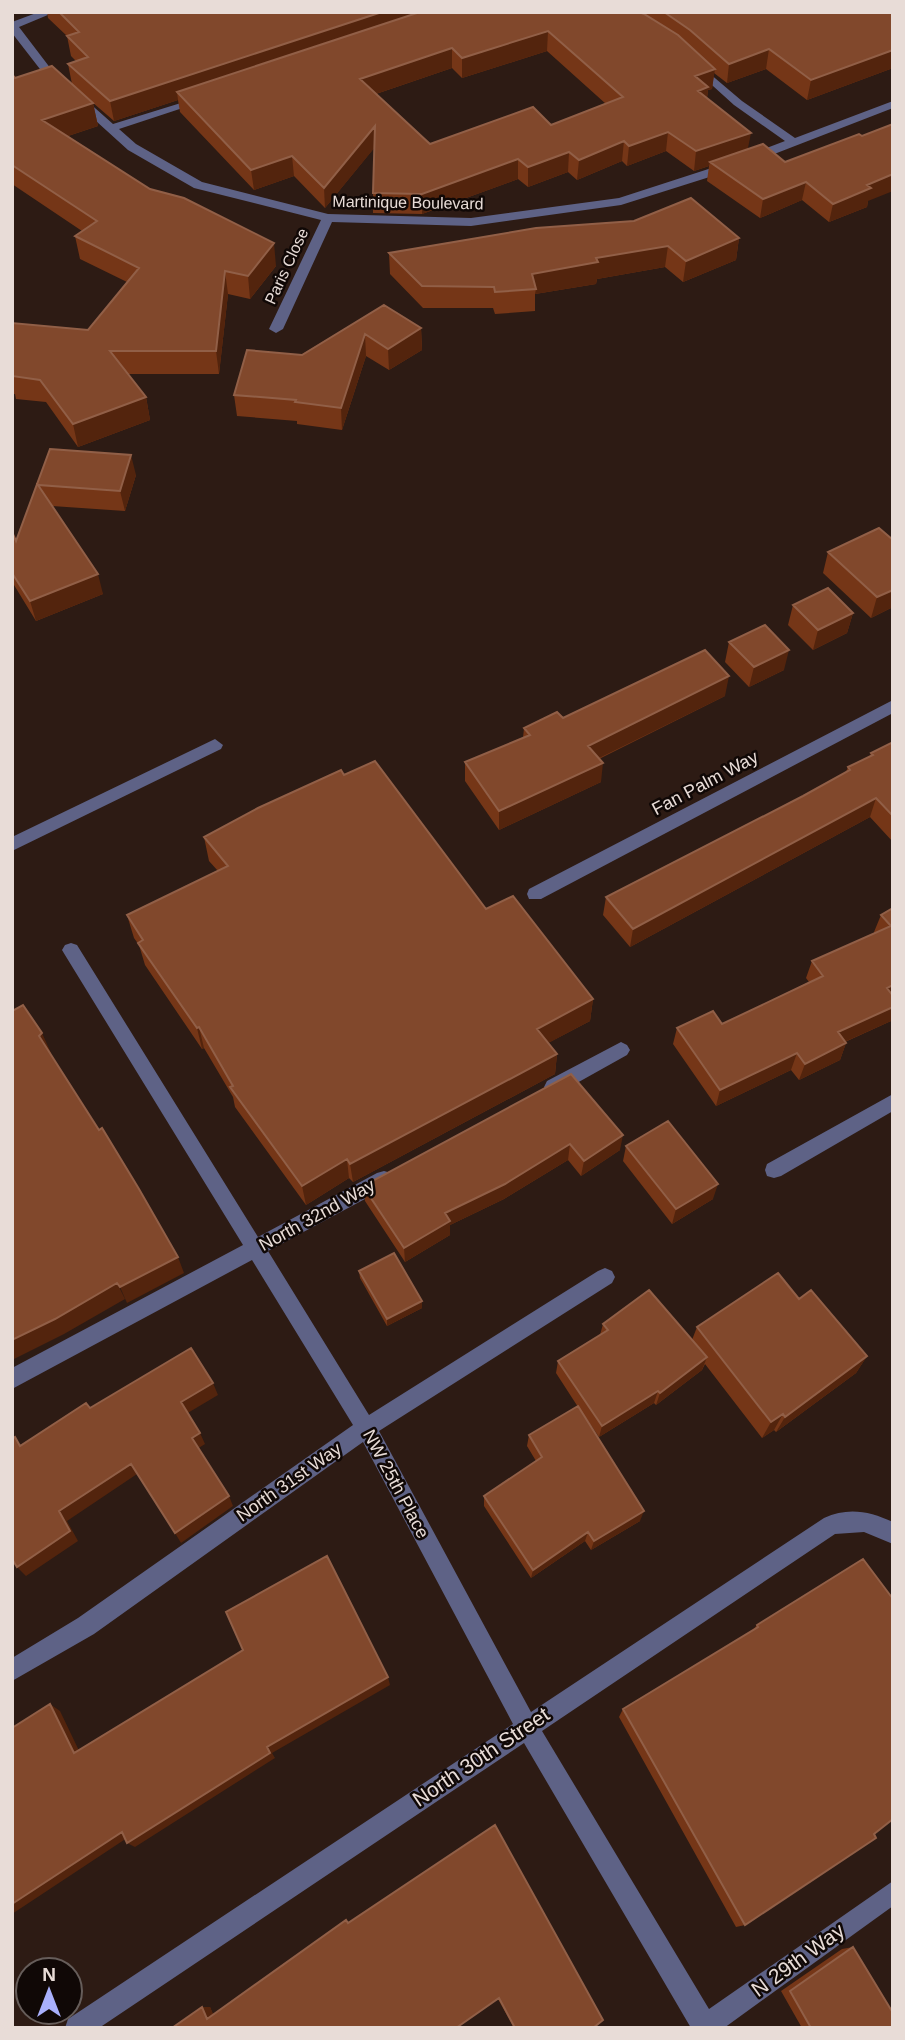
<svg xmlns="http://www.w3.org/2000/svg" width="905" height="2040" viewBox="0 0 905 2040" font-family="Helvetica,sans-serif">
  <rect width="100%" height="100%" fill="#2d1b14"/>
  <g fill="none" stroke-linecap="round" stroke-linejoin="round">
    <!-- minor -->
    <path fill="#5e6286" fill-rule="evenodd" d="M39,12h16l-36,15 32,42 62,55 84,-26 10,2 -88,29 17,15 66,38 126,32 143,4 148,-20 111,-36 55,-21 -51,-36 -42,-38 -2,-2 6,-3 46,39 53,37 98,-37v7l-155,60 -117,37 -150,21 -139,-4 -49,107 -7,4 -7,-4 52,-109 -127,-32 -66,-38 -85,-77 -31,-40v-11z
      M893,700v13l-352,186h-12l-2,-5 2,-5z
      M215,739l8,6 -2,4 -209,102v-14z
      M71,943l6,2 181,292 119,-64 7,-2 7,2 2,6 -2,6 -123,66 101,164 229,-144 7,-3 7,3 3,6 -3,6 -233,148 152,281 293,-194c24,-11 45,-7 69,4v22l-29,-12 -29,2 -293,197 167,278 184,-128v25l-169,122h-33l-167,-285 -425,285h-34l3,-9 445,-295 -150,-282 -269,192 -82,47v-23l66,-40 275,-193 -101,-165 -240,129v-21l231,-123 -178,-290 -3,-5 3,-5z
      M621,1042l6,3 3,5 -3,5 -68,38 -6,2 -6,-2 -3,-6 3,-6z
      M893,1094v17l-112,65 -7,2 -7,-2 -2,-6 2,-6z"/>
  </g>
  <!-- wall -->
  <path fill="#753617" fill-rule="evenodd" d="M47,12h846v56l-86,32 -41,-31 -39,14 -13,-10 -2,16 -4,1 -1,8 41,51 37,13 83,39 -1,6 -38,15 -27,-22 -42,18 -53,-37 2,-15 -15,5 -28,-20 -39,15 -5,-5 -45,19 -9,-8 -40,15 -10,-8 -96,35 -49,-1v-20l1,-45 -49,60 -31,-32 -40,14 -74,-78 -2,-12 -64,21 -22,-19 1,1 5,23 -30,10 82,53 126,77 -26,33 -22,-5 -9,80h-91l18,23 4,23 -72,27 -32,-45 -30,-3 -1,-5h-3v-71l76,7 39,-48 -47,-23 -5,-23 7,-5 -70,-47v-110l3,4 57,6 -4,-20 8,-3 -5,-5 -4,-20 -19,-18zM547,51l59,53 -55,21 -121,19 -54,-50 76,-26 10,10z
    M739,238l-3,22 -53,22 -18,-15 -68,12 -1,5 -61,10v17l-40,3 -2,-6h-70l-33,-34 -1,-21z
    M384,305l37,23 1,22 -33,20 -23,-14 -24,74 -45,-6v-3l-60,-5 -3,-21z
    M50,449l86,26 -11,36 -73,-5 51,88 -67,27 -22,-36 -2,-4v-49l4,9z
    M828,552l65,55 -22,11 -48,-45z
    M793,605l60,8 -6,20 -34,17 -25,-25z
    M729,642l55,28 -35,17 -24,-25z
    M725,696l-126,63 2,23 -102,48 -34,-49v-19l58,-24 1,-10 39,-10z
    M893,742v100l-23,-25 -240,130 -27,-32 3,-18 197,-101 43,-24 2,-5 22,-11 1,-3z
    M344,775l142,134 107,90 -3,22 -42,22 9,11 -2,20 -202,108 -4,-4 -43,27 -71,-98 -2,-10 -29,-49 -2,1 -57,-84 -6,-20 -5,-7 -7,-23 91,-44 -9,-10 -5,-24z
    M893,908l-2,113 -46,21 1,1 -6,17 -41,20 -8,-10 -75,36 -43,-62 4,-16 45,-4 87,-42 -3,-4 6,-17 63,-27 -1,-2 7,-17z
    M571,1074l49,76 -39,26 -13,-16 -64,39 -54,26v10l-45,27 -40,-61 -2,-15z
    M626,1146l87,53 -41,25 -49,-63z
    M359,1271l63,37 -35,18 -27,-48z
    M799,1299l68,57 -11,17 -80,59 -2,-2 -12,8 -57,-74 -3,6 -46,35 -2,-2 -55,34 -15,-22 56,106 -49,29 -6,-9 -54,37 -47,-72v-10l52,-35 -9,-15 2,-11 49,-28 -22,-34 2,-12 42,-26 3,-11 89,16 5,-13z
    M757,1625l117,209 -129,91 -9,2 -117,-210 4,-8 129,-78z
    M349,1922l244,106h-79l-16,-29 -326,29 30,-21h8l3,8z
    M853,1947l40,81h-91l-21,-37 61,-42z"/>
  <!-- shaded-wall -->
  <path fill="#53240d" d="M382,12h66l-271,80 1,8 -64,21 -4,-20z
    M548,31l-1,20 -85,27v-20z
    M452,48v20l-91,31 -1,-20z
    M769,49l-3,20 -39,14 2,-19z
    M893,50v18l-86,32 4,-20z
    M715,69l-3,20 -4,1 -2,17 -11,4v-35z
    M93,103l5,23 -51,17 -5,-23z
    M375,126l1,20 -51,62 -1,-20z
    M668,132l-2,19 -39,15 2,-20z
    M751,133l-4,20 -37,9 -1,4 -15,5 2,-20z
    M624,141l-2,20 -45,19 2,-20z
    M569,152l-1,20 -40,15v-20z
    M292,156l2,20 -40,14 -3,-20z
    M518,159v20l-96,35v-20z
    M893,174v17l-25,10 -1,6 -38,15 4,-18 34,-19z
    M806,182l-4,18 -42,18 3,-19z
    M739,238l-3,22 -53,22 3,-21z
    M274,243l2,23 -26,33 -2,-23z
    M668,246l-3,21 -68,12 -1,5 -61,10 1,-5 -4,-15 64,-16z
    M225,271l3,23 -9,80 -3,-23z
    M421,328l1,22 -33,20 -1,-21z
    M365,334l1,22 -24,74 -1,-22z
    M146,397l4,23 -72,27 -5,-23z
    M131,455l5,20 -11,36 -5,-20z
    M98,574l5,20 -67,27 -6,-20z
    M893,590v17l-22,11 6,-21z
    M853,613l-6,20 -34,17 5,-20z
    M789,650l-5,20 -35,17 5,-20z
    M729,676l-4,20 -140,69 3,-19z
    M603,763l-2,19 -102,48v-19z
    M876,798l-6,19 -240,130 3,-18z
    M893,985v12l-6,-9z
    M593,999l-3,22 -55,29 2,-21z
    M893,1007v10l-2,4 -60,27 7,-16z
    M199,1027l5,21 -2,1 -5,-21z
    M42,1033l9,20 -4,2 -8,-19z
    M846,1043l-6,17 -41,20 6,-16z
    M797,1053l-6,17 -75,36 4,-16z
    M557,1054l-2,20 -202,108 -3,-18z
    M623,1135l-3,15 -39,26 3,-15z
    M570,1144l-2,16 -64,39 -54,26v10l-45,27 -1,-14 41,-35z
    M347,1159l2,19 -43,27 -4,-19z
    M718,1184l-5,15 -41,25 4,-15z
    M178,1257l6,16 -57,30 -7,-16z
    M117,1283l8,16 -61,35 -52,26v-20z
    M422,1301v7l-35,18v-7z
    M867,1356l-11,17 -80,59 9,-15z
    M707,1357l-5,13 -46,35 4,-12z
    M213,1383l5,12 -32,19 -5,-12z
    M658,1391l-4,12 -55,34 3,-11z
    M783,1414l-9,16 -12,8 9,-16z
    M200,1433l5,11 -8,5 -5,-11z
    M131,1464l6,10 -70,47 11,20 -52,35 -9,-9 42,-56z
    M229,1496l4,10 -52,37 -6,-10z
    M644,1511l-4,10 -49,29 3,-9z
    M588,1532l-3,9 -54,37 2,-8z
    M388,1677l2,8 -118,68 3,5 -140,89 -8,-4 140,-96z
    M50,1704l10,7 23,48 -9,-6z
    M122,1832l8,4 -118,78v-10z
    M202,2007h8l5,11 -8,1z"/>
  <!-- building -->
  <path fill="#81482c" stroke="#915f47" stroke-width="2" fill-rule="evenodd" d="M59,12h323l-272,89 -42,-37 20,-7 -21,-21 12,-4z
    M420,12h219l5,2 34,21 37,34 -20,7 13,11 -10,4 53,42 -55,18 -28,-19 -39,14 -5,-5 -45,19 -10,-8 -41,15 -10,-8 -96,35 -49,-1 2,-67 -51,62 -32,-32 -41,14 -74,-78zM548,31l75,66 -72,28 -18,-18 -103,37 -70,-65 92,-31 10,10z
    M664,12h229v38l-82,30 -42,-31 -40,15 -39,-34z
    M52,66l41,37 -51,17 108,69 34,9 90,45 -26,33 -23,-5 -9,80h-106l36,46 -73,27 -33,-44 -28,-4v-53l76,7 51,-62 -64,-32 22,-15 -85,-56v-91l3,4z
    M893,124v50l-26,11 4,3 -38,16 -27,-22 -43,17 -53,-37 53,-18 22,18 74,-28 3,2z
    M691,198l48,40 -53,23 -18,-15 -72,12 2,4 -66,12 4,15 -41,3 -1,-5 -72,-1 -33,-33 147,-25 98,-7z
    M384,305l37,23 -33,21 -23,-15 -24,74 -46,-6 1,-2 -62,-5 13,-45 55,5z
    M50,449l81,6 -11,36 -82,-6 60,89 -68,27 -18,-28v-41l4,9z
    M879,528l14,12v50l-16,7 -49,-45z
    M828,588l25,25 -35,17 -25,-25z
    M765,625l24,25 -35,17 -25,-25z
    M705,650l24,26 -141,70 15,17 -104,48 -34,-49 65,-27 -6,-7 33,-16 6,6z
    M893,742v74l-17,-18 -243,131 -27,-32 197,-101 47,-26 -2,-3 25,-12 -2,-2z
    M375,761l111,148 27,-13 80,103 -56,30 20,25 -207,110 -3,-5 -45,27 -72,-99 3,-1 -34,-59 -2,1 -59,-85 5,-3 -16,-25 101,-49 -24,-29 54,-29 83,-38 3,5z
    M893,908v77l-6,3 6,8v11l-55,25 8,11 -41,21 -8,-11 -77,37 -43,-62 36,-17 9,13 101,-48 -11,-15 79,-35 -10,-11z
    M23,1005l19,28 -3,3 60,94 3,-2 37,61 39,68 -58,30 -3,-4 -62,36 -43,21v-329z
    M571,1074l52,61 -39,26 -14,-17 -65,40 -60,29 5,8 -46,27 -41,-62z
    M668,1121l50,63 -42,25 -50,-63z
    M394,1253l28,48 -35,18 -28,-48z
    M778,1273l21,26 12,-9 56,66 -82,61 -2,-3 -12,8 -74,-95z
    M649,1290l58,67 -47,36 -2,-2 -56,35 -44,-65 50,-31 -5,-6z
    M191,1348l22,35 -32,19 19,31 -8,5 37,58 -54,37 -44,-69 -72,47 11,20 -53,36 -5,-8v-120l3,-2 5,9 66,-43 4,5z
    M578,1406l66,105 -50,30 -6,-9 -55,38 -49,-74 58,-39 -13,-22z
    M327,1556l61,121 -121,70 3,6 -143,90 -5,-11 -110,72v-176l38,-24 24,49 169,-103 -17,-38z
    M863,1559l30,40v220l-19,15 2,4 -131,87 -122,-216 135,-82 -1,-2z
    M495,1825l108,195 -10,8h-78l-16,-30 -43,30h-284l30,-21 5,12 139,-99 2,3z
    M853,1947l40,66v15h-82l-21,-37z"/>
  <g text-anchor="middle" stroke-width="5" stroke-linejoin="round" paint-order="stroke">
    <!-- far-street labels -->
    <g font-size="16" fill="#e8dcd7" stroke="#100806">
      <text transform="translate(408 202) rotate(1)" y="6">Martinique Boulevard</text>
      <text transform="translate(286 266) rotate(-65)" y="6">Paris Close</text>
    </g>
    <!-- street labels -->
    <g font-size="18" fill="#e8dcd7" stroke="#100806">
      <text transform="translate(705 783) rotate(-28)" y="6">Fan Palm Way</text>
      <text transform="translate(317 1215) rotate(-29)" y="6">North 32nd Way</text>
      <text transform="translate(289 1482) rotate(-35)" y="6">North 31st Way</text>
      <text transform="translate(396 1484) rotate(62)" y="6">NW 25th Place</text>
    </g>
    <!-- near-street labels -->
    <g font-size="21" fill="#e8dcd7" stroke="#100806">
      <text transform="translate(481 1757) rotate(-34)" y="7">North 30th Street</text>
      <text transform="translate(798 1960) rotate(-36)" y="7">N 29th Way</text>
    </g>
  </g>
  <!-- border -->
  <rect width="905" height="2040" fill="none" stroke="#e8dcd7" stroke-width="28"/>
  <!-- north arrow -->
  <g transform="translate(49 1991)"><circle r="33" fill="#100806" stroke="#665d5a" stroke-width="2"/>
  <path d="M0-5L12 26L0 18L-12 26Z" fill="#a9b0fc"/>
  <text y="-10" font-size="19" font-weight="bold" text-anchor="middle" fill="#e8dcd7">N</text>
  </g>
</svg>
